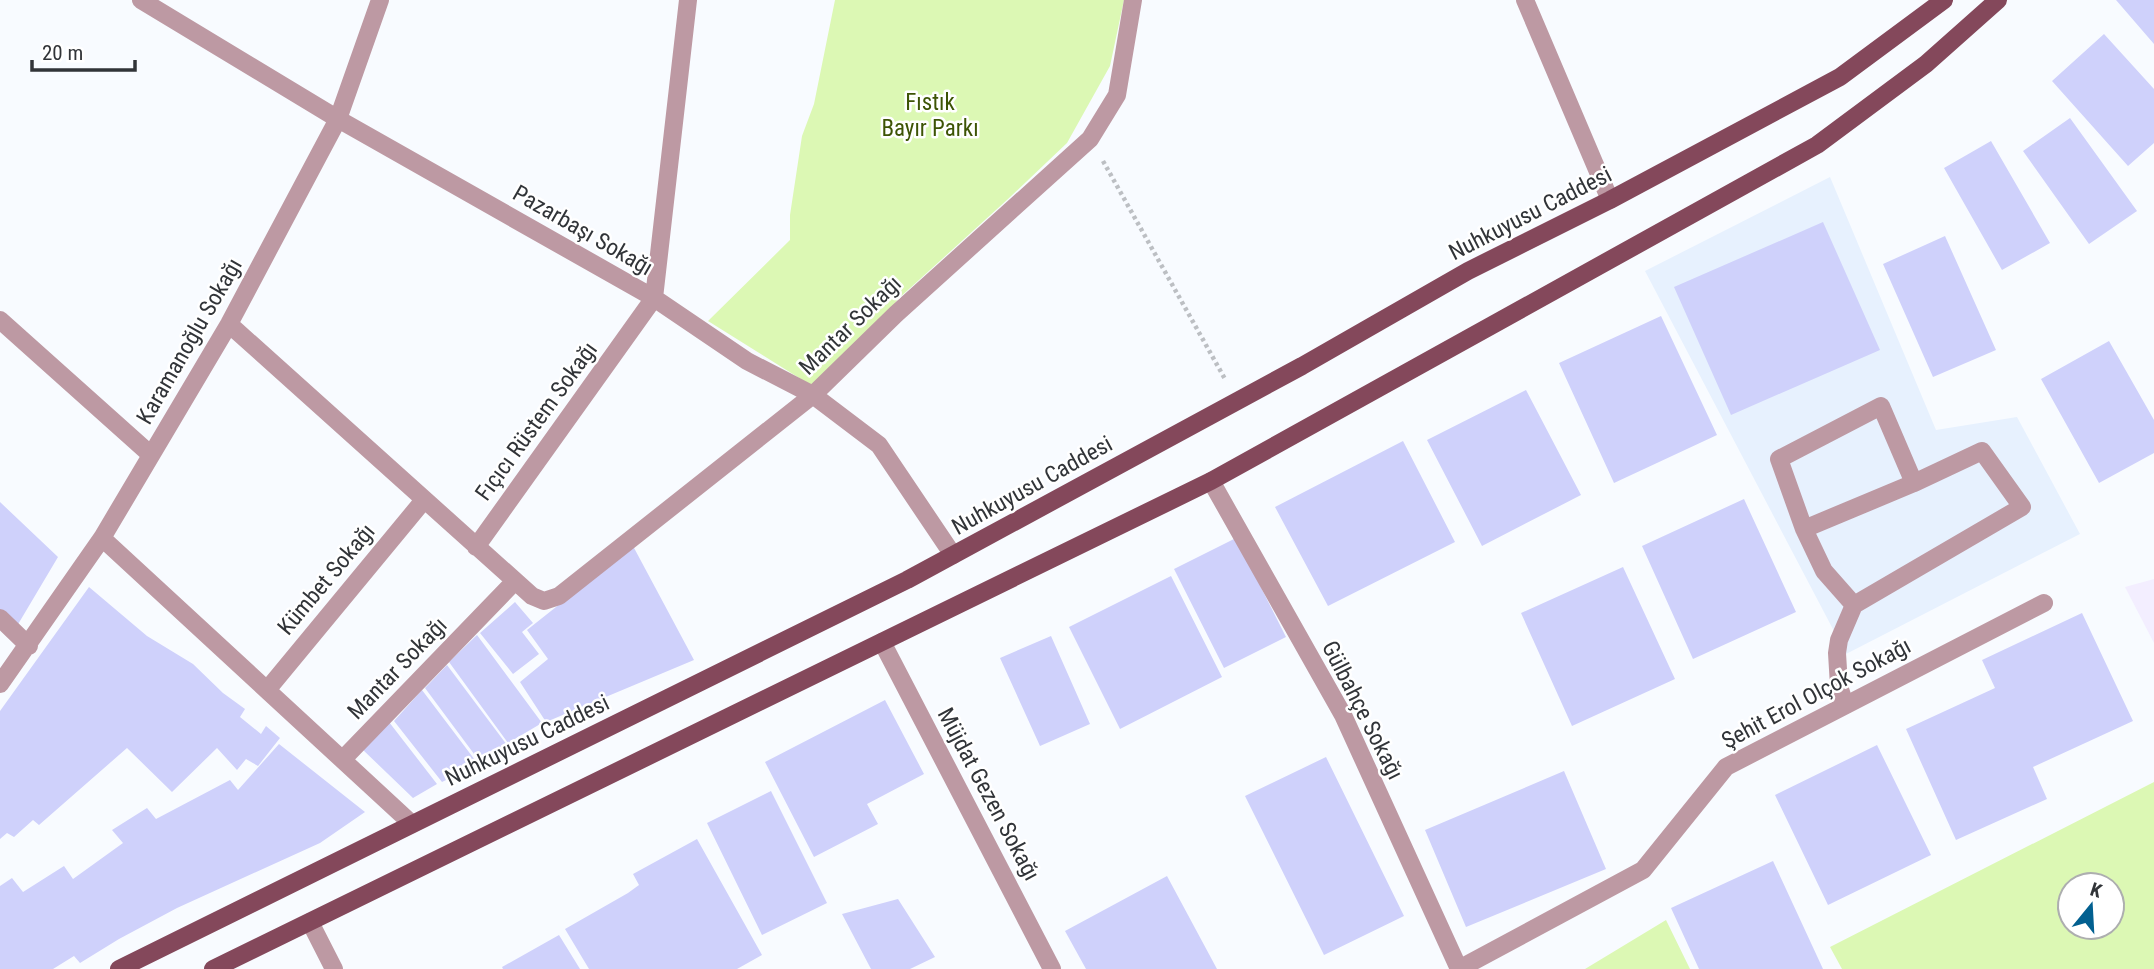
<svg xmlns="http://www.w3.org/2000/svg" width="2154" height="969" viewBox="0 0 2154 969" font-family="'Roboto Condensed',sans-serif">
  <rect width="100%" height="100%" fill="#f8fbff"/>
  <!-- built -->
  <path fill="#e7f1fe" d="M1830,177l106,253 81,-13 63,117 -234,120 -201,-383z"/>
  <!-- education -->
  <path fill="#f3eeff" d="M2154,579v64l-29,-56z"/>
  <!-- green -->
  <path fill="#dcf8b4" fill-rule="evenodd" d="M835,0h289l-14,66 -43,77 -59,56 -111,101 -24,38 -53,53 -112,-70 82,-81v-25l12,-79 12,-32z
    M2154,782v187h-312l-12,-22zM2070,885h42v42h-42z
    M1666,920l24,49h-105z"/>
  <!-- building -->
  <path fill="#cfd1fb" d="M2116,0h38v44z
    M2104,34l50,55v54l-26,23 -76,-85z
    M2070,118l67,93 -48,33 -66,-93z
    M1991,141l59,102 -48,27 -58,-102z
    M1823,222l57,128 -149,65 -57,-128z
    M1945,236l51,114 -63,27 -50,-113z
    M1661,316l56,119 -103,48 -55,-120z
    M2109,341l45,79v33l-55,30 -58,-104z
    M1526,390l55,105 -99,51 -55,-106z
    M1403,441l52,101 -127,64 -53,-99z
    M1744,499l52,113 -103,47 -51,-113z
    M0,502l58,55 -41,69 -17,-16z
    M1236,538l50,99 -62,31 -50,-99z
    M633,546l61,114 -148,62 -26,-40 28,-23 -21,-29z
    M1623,567l52,112 -103,47 -51,-113z
    M1171,576l51,101 -102,52 -51,-102z
    M89,587l58,49 46,28 30,29 22,16 -5,8 21,17 5,-8 14,12 -22,28 -12,-7 -9,11 -20,-22 -45,44 -45,-44 -88,77 -6,-5 -19,17 -7,-4 -7,6v-128z
    M515,602l18,21 -11,9 17,22 -26,20 -33,-41z
    M2082,613l51,108 -100,46 14,32 -91,41 -50,-111 89,-41 -13,-28z
    M477,635l65,88 -34,20 -59,-81z
    M1051,636l39,88 -50,22 -40,-88z
    M447,665l60,80 -27,17 -55,-74z
    M422,690l56,74 -36,18 -48,-61z
    M885,700l39,74 -57,30 11,20 -64,33 -49,-95z
    M389,722l48,62 -24,14 -52,-50z
    M279,744l86,68 -45,31 -143,65 -58,31 -39,24 -6,-7 -21,13h-53v-83l12,-8 11,14 41,-26 9,13 50,-36 -11,-13 35,-22 9,11 74,-39 8,10z
    M1877,745l54,110 -103,50 -53,-110z
    M1326,757l78,159 -80,39 -79,-159z
    M1564,771l42,98 -140,58 -41,-97z
    M771,791l56,112 -65,32 -55,-112z
    M697,839l65,116 -25,14h-148l-24,-40 63,-36 11,-8 -6,-11z
    M1773,861l50,108h-124l-28,-61z
    M1167,876l50,93h-131l-21,-38z
    M898,899l37,58 -25,12h-39l-29,-55z
    M559,935l21,34h-77l-1,-2z"/>
  <g fill="none" stroke-linecap="round" stroke-linejoin="round">
    <!-- path -->
    <path stroke="#bcbfc3" stroke-width="4.5" stroke-dasharray="3.5 3.5" stroke-linecap="butt" d="M1103,161l122,218"/>
    <!-- service -->
    <path stroke="#bd99a3" stroke-width="18" d="M1804,529l110,-46 -33,-77 -102,53 25,70 20,42 30,34
      M1845,705l-6,-19 -2,-33 2,-13 15,-35 168,-98 -40,-56 -68,32"/>
    <!-- minor -->
    <path stroke="#bd99a3" stroke-width="18" d="M141,0l197,119 316,179 93,63 66,34 66,50 74,110
      M1525,0l85,200
      M0,320l151,135
      M229,324l303,272 12,5 15,-5 254,-201 83,-81 194,-175 27,-44 16,-95
      M1211,481l132,234 116,254
      M102,538l310,286
      M476,547l178,-249 34,-298
      M0,618l29,28
      M882,642l170,327
      M0,684l102,-146 127,-214 109,-205 42,-119
      M267,690l157,-190
      M343,759l172,-178
      M310,922l24,47
      M1459,969l184,-99 83,-103 318,-164"/>
    <!-- primary -->
    <path stroke="#84485b" stroke-width="18" d="M119,969l788,-389 395,-214 166,-95 142,-71 230,-123 104,-77
      M213,969l998,-488 606,-336 109,-81 72,-64"/>
  </g>
  <g text-anchor="middle" stroke-width="5" stroke-linejoin="round" paint-order="stroke">
    <!-- park labels -->
    <g font-size="23" fill="#3d5405" stroke="#fff">
      <text x="930" y="110">Fıstık<tspan x="930" dy="26">Bayır Parkı</tspan></text>
    </g>
    <!-- street labels -->
    <g font-size="23" fill="#313438" stroke="#fff">
      <text transform="translate(1530 213) rotate(-27)" y="8">Nuhkuyusu Caddesi</text>
      <text transform="translate(583 230) rotate(30)" y="8">Pazarbaşı Sokağı</text>
      <text transform="translate(850 325) rotate(-44)" y="8">Mantar Sokağı</text>
      <text transform="translate(189 341) rotate(-60)" y="8">Karamanoğlu Sokağı</text>
      <text transform="translate(536 421) rotate(-54)" y="8">Fıçıcı Rüstem Sokağı</text>
      <text transform="translate(1032 485) rotate(-29)" y="8">Nuhkuyusu Caddesi</text>
      <text transform="translate(326 579) rotate(-50)" y="8">Kümbet Sokağı</text>
      <text transform="translate(397 668) rotate(-46)" y="8">Mantar Sokağı</text>
      <text transform="translate(1816 693) rotate(-28)" y="8">Şehit Erol Olçok Sokağı</text>
      <text transform="translate(1363 710) rotate(63)" y="8">Gülbahçe Sokağı</text>
      <text transform="translate(527 740) rotate(-26)" y="8">Nuhkuyusu Caddesi</text>
      <text transform="translate(989 794) rotate(62)" y="8">Müjdat Gezen Sokağı</text>
    </g>
  </g>
  <!-- north arrow -->
  <g transform="translate(2091 906) rotate(18)"><circle r="33" fill="#ffffff" stroke="#adaeaf" stroke-width="2"/>
  <path d="M0-5L12 26L0 18L-12 26Z" fill="#026090"/>
  <text y="-10" font-size="19" font-weight="bold" text-anchor="middle" fill="#313438">K</text>
  </g>
  <!-- scale -->
  <path d="M32 60v10h103v-10" fill="none" stroke="#313438" stroke-width="3.5"/>
  <text x="42" y="60" font-size="21" fill="#313438" stroke="#ffffff" stroke-width="5" paint-order="stroke">20 m</text>
</svg>
